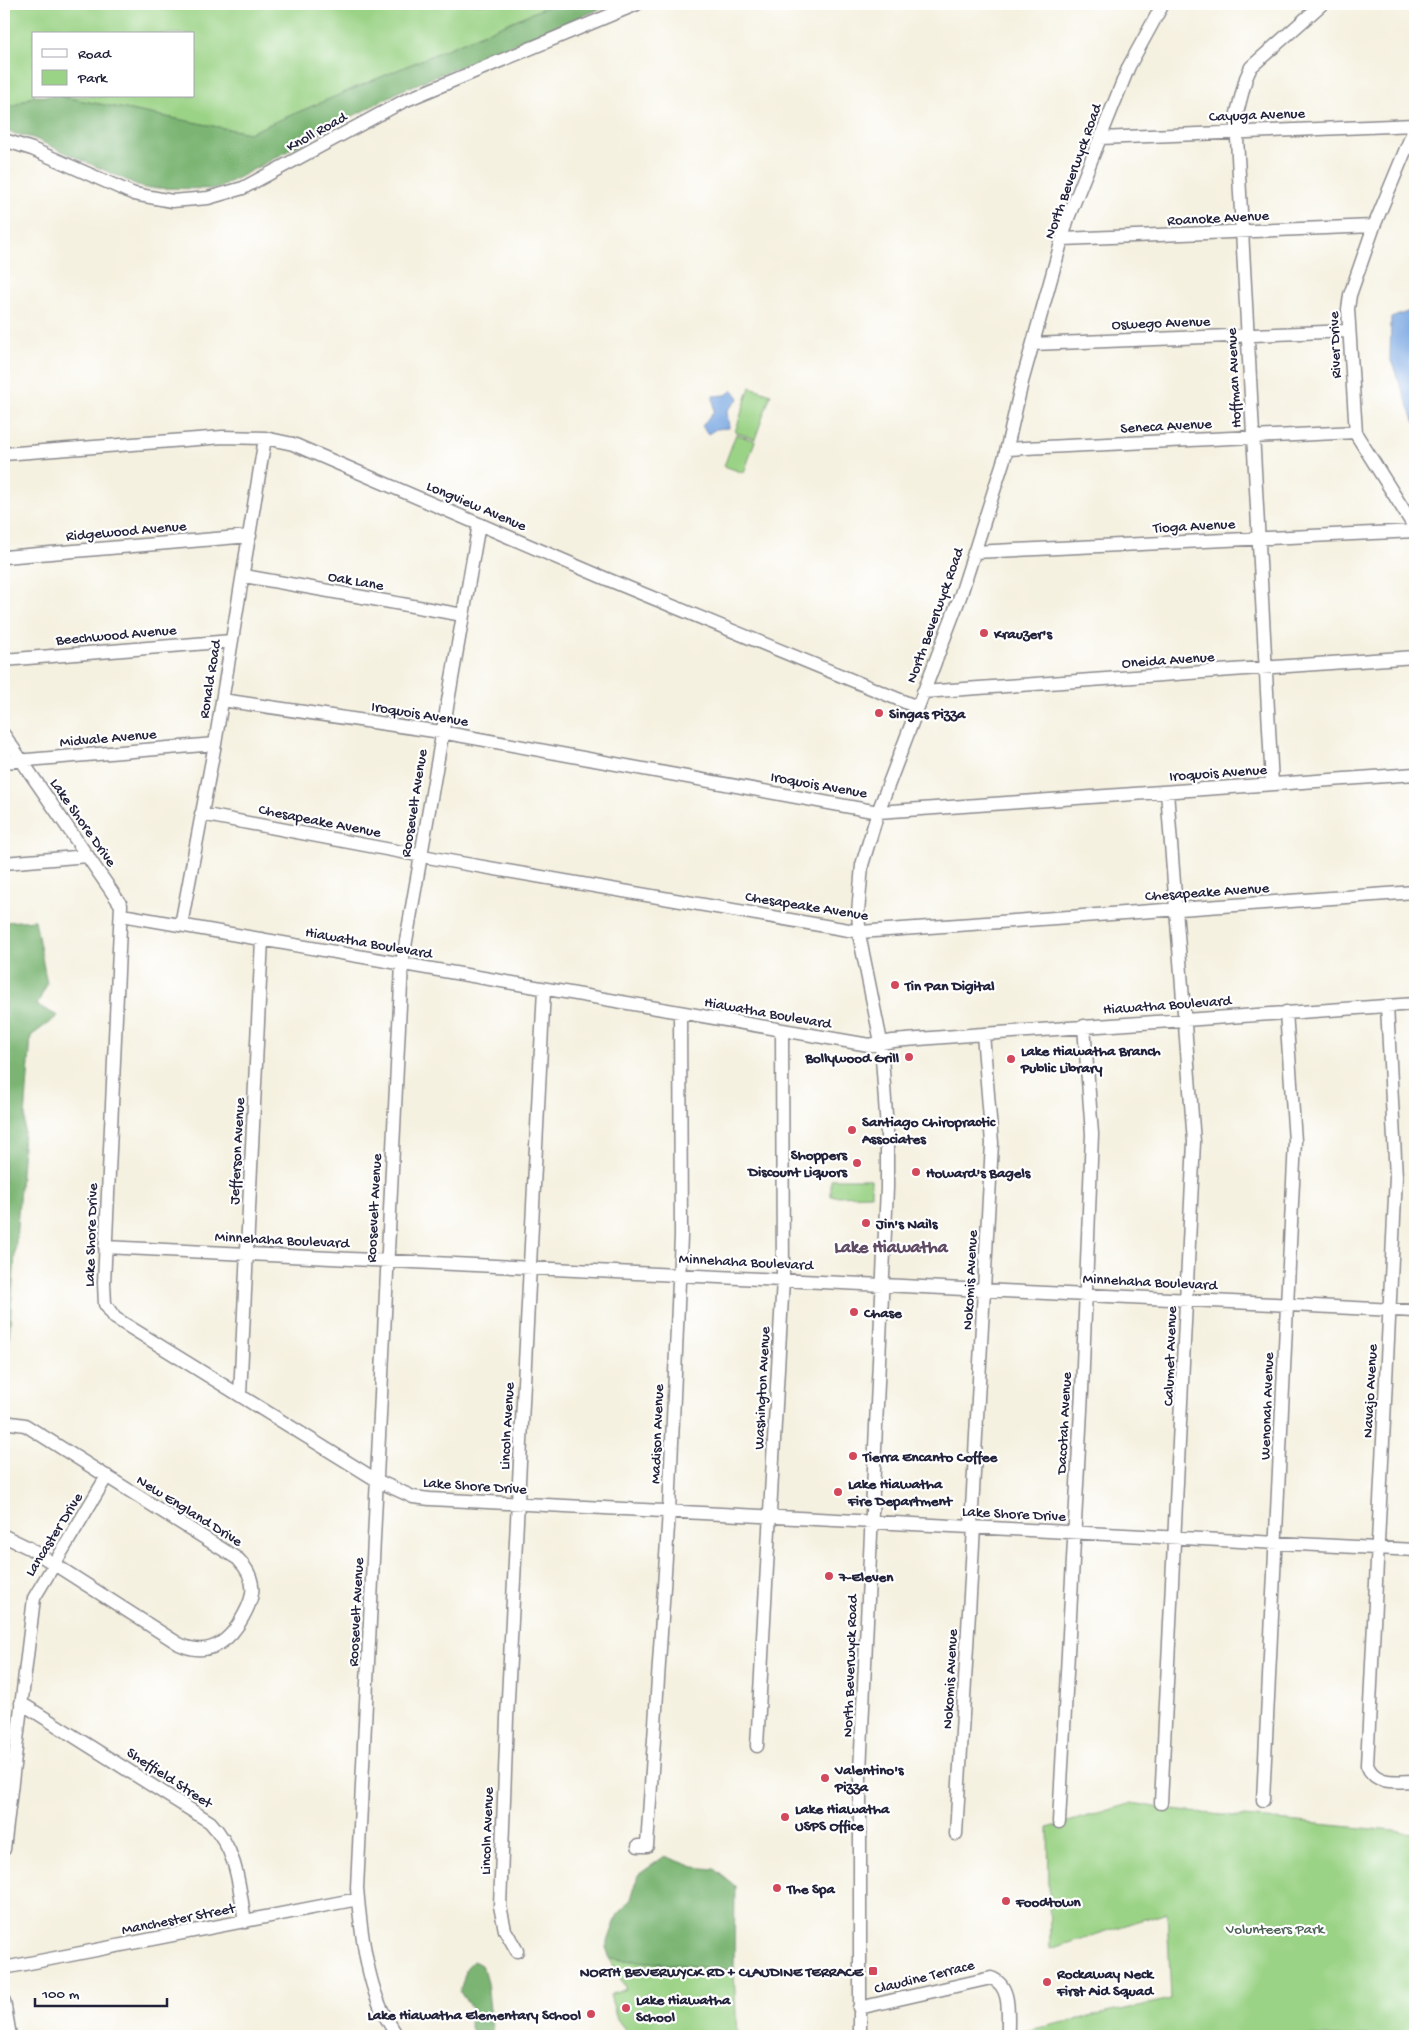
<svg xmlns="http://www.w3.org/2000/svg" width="1419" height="2040" viewBox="0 0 1419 2040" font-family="'Gochi Hand',sans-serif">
  <rect width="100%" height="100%" fill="#fff"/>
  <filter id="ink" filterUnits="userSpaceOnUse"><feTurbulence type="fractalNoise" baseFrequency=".02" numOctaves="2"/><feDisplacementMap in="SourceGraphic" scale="10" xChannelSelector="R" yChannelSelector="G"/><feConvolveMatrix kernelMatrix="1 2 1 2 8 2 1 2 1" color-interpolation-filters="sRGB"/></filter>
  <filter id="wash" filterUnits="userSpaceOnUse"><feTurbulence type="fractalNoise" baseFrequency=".0096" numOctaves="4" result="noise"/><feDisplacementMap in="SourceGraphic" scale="20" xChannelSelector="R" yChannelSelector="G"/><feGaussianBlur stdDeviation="1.12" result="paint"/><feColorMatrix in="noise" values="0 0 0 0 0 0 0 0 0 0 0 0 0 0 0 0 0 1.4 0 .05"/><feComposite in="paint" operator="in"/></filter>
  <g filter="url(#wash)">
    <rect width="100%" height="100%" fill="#f5f1e0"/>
    <!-- green -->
    <path fill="#9bd386" stroke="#5e7a60" d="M4,4h549l-304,129 -191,-37h136v-62h-160v62l-30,14z
      M750,387l21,7 -16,45 -20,-7z
      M736,434l19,7 -11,32 -20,-7z
      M831,1179h40v16l-40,1z
      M1132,1803l48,8 235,22v203h-400v-3l156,-34 -4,-87 -117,37 -2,-121z
      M610,1959l75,6 49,6 3,65h-107l-13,-17 -7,-24 16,-6z"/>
    <!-- forest -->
    <path fill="#7cb573" stroke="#4f6c57" d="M553,4h59l-212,87 -183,98 -73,-1 -111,-50 -29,-7v-21l30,-14h24l191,37z
      M35,920l12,64 -10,21 21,11 -27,20 -22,302 -5,9v-425z
      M665,1856l29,11 20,2 21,17 -1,85 -49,-6 -75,-6 -4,-12 12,-33 13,-15 7,-24z
      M473,1961l9,4 5,18 6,53h-19l-4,-9 1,-19 -11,-16 7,-25z"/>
    <!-- water -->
    <path fill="#77a6e1" stroke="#4c648e" d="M1415,309v114l-25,-65 1,-40z
      M733,390l6,8 -12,13 2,17 -13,1 -8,5 -6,-8 12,-14 -1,-16 13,-1z"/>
  </g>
  <g filter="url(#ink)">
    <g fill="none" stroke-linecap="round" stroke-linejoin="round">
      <defs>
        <path id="minor" d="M1415,127l-41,99 -24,69 -2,14 8,125 59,94
          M1100,138l315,-13
          M4,140l28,9 102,45 38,7 36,-3 35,-10 161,-87 233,-97
          M1063,239l311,-13
          M1033,344l316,-13
          M1007,449l349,-17
          M4,454l219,-17 42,1 28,6 309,133 315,130
          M974,552l441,-21
          M4,557l246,-21
          M244,576l219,39
          M4,660l227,-19
          M923,692l492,-35
          M222,700l219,32 437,80 537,-38
          M4,735l117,170 -17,378 1,21 10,14 263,163 35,16 17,2 985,51
          M4,762l211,-18
          M1272,784l-35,-646v-25l9,-35 5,-11 71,-63
          M201,814l248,47 411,71 555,-40
          M4,863l84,-7
          M122,915l747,130 24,-4 90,-7 432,-30
          M181,925l34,-181 50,-306
          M1387,1006l9,171 -29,588c8,21 30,16 48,16
          M105,1247l1310,64
          M240,1395l22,-456
          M4,1422l21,3 213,134c22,23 16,41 0,66 -14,21 -34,31 -59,19l-150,-96 -25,-12
          M971,1527l21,-384 -9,-109
          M21,1703l189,119c27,28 29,63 35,100
          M757,1746l26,-467 -1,-248
          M1263,1800l32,-659 -9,-129
          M1161,1803l33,-661 -27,-350
          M1059,1822l23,-431 10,-257 -8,-108
          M956,1834l18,-307
          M638,1846h9l22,-335 12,-275 -1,-223
          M4,1849l30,-251 73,-122
          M517,1951l-12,-21 -5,-24 7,-188 37,-729
          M4,1968l354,-69
          M4,2001l6,35
          M859,2008l132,-30c22,8 16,39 17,58
          M397,2036c-6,-10 -12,-19 -17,-30 -14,-33 -20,-81 -23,-118l45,-924 77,-440
          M860,2036v-264l27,-584v-58l-6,-88 -21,-103 -2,-26 4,-48 16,-53 83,-218 44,-138 17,-74 46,-164 61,-152 34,-62"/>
      </defs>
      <!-- minor casing -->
      <use href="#minor" stroke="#8c8a8e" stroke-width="15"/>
      <!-- minor -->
      <use href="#minor" stroke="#fff" stroke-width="12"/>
    </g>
  </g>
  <!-- markers -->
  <g fill="#d1495b" stroke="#fff" stroke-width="2">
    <circle cx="984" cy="633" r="5"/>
    <circle cx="879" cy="713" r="5"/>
    <circle cx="895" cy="985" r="5"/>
    <circle cx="909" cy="1057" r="5"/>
    <circle cx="1011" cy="1059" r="5"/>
    <circle cx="852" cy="1130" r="5"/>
    <circle cx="857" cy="1163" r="5"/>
    <circle cx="916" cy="1172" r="5"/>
    <circle cx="866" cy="1223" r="5"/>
    <circle cx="854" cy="1312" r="5"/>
    <circle cx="853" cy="1456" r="5"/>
    <circle cx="838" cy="1492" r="5"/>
    <circle cx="829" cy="1576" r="5"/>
    <circle cx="825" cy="1778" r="5"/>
    <circle cx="785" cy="1817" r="5"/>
    <circle cx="777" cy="1888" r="5"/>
    <circle cx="1006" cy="1901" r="5"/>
    <rect x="868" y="1966" width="10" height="10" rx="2.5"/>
    <circle cx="1047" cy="1982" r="5"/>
    <circle cx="626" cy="2008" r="5"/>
    <circle cx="591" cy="2014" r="5"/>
  </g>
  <g text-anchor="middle" stroke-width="4.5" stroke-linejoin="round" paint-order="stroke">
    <!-- street labels -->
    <g font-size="15" fill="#22223b" stroke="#fff">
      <text transform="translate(1257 114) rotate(-2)" y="5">Cayuga Avenue</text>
      <text transform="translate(316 131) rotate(-29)" y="5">Knoll Road</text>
      <text transform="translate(1072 171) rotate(-70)" y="5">North Beverwyck Road</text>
      <text transform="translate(1218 217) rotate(-3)" y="5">Roanoke Avenue</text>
      <text transform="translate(1161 322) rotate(-2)" y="5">Oswego Avenue</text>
      <text transform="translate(1334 345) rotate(-92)" y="5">River Drive</text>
      <text transform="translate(1233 378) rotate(-93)" y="5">Hoffman Avenue</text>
      <text transform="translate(1166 425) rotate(-3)" y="5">Seneca Avenue</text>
      <text transform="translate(477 505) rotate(23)" y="5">Longview Avenue</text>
      <text transform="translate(1194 525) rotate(-3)" y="5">Tioga Avenue</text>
      <text transform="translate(126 530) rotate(-5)" y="5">Ridgewood Avenue</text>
      <text transform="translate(356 580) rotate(10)" y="5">Oak Lane</text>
      <text transform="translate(934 615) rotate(-70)" y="5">North Beverwyck Road</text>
      <text transform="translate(116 634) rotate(-5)" y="5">Beechwood Avenue</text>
      <text transform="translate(1168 659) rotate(-4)" y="5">Oneida Avenue</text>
      <text transform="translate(209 679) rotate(-81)" y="5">Ronald Road</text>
      <text transform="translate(420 713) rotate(9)" y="5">Iroquois Avenue</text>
      <text transform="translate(108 737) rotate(-5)" y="5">Midvale Avenue</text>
      <text transform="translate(1218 772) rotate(-4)" y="5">Iroquois Avenue</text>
      <text transform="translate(819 784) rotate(10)" y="5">Iroquois Avenue</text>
      <text transform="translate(413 803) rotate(-81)" y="5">Roosevelt Avenue</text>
      <text transform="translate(320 820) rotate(11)" y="5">Chesapeake Avenue</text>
      <text transform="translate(84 822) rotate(55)" y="5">Lake Shore Drive</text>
      <text transform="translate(1207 891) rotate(-4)" y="5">Chesapeake Avenue</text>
      <text transform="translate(807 905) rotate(9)" y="5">Chesapeake Avenue</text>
      <text transform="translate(369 942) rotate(10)" y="5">Hiawatha Boulevard</text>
      <text transform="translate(1167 1004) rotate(-4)" y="5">Hiawatha Boulevard</text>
      <text transform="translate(768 1012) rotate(10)" y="5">Hiawatha Boulevard</text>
      <text transform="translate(236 1151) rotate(-87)" y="5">Jefferson Avenue</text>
      <text transform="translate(373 1208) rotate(-87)" y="5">Roosevelt Avenue</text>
      <text transform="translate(90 1235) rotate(-88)" y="5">Lake Shore Drive</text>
      <text transform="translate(282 1239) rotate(3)" y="5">Minnehaha Boulevard</text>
      <text transform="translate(746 1261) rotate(3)" y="5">Minnehaha Boulevard</text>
      <text transform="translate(969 1280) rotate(-87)" y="5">Nokomis Avenue</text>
      <text transform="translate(1150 1281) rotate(3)" y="5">Minnehaha Boulevard</text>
      <text transform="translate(1169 1356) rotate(-88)" y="5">Calumet Avenue</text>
      <text transform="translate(761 1388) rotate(-87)" y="5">Washington Avenue</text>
      <text transform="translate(1369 1391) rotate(-87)" y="5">Navajo Avenue</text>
      <text transform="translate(1266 1406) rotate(-88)" y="5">Wenonah Avenue</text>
      <text transform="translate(1063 1423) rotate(-87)" y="5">Dacotah Avenue</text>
      <text transform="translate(506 1426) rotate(-87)" y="5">Lincoln Avenue</text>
      <text transform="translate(656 1434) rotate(-88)" y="5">Madison Avenue</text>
      <text transform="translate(475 1485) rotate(4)" y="5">Lake Shore Drive</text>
      <text transform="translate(190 1510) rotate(32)" y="5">New England Drive</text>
      <text transform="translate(1014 1513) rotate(3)" y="5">Lake Shore Drive</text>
      <text transform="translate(53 1534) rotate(-58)" y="5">Lancaster Drive</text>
      <text transform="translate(355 1612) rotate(-87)" y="5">Roosevelt Avenue</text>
      <text transform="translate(849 1666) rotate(-88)" y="5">North Beverwyck Road</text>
      <text transform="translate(949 1679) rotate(-87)" y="5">Nokomis Avenue</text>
      <text transform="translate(170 1777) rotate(33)" y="5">Sheffield Street</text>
      <text transform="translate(486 1831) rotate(-88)" y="5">Lincoln Avenue</text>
      <text transform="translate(178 1918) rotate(-11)" y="5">Manchester Street</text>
      <text transform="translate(924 1976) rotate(-14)" y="5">Claudine Terrace</text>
    </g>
    <!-- poi labels -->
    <g font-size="15" font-weight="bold" fill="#22223b" stroke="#fff" text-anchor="start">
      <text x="994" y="638">Krauzer's</text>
      <text x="889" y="718">Singas Pizza</text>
      <text x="905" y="990">Tin Pan Digital</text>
      <text x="1021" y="1055">Lake Hiawatha Branch<tspan x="1021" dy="17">Public Library</tspan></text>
      <text x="899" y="1062" text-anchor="end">Bollywood Grill</text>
      <text x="862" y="1126">Santiago Chiropractic<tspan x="862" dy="17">Associates</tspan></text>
      <text x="847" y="1159" text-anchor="end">Shoppers<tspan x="847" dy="17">Discount Liquors</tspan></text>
      <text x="926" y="1177">Howard's Bagels</text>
      <text x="876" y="1228">Jin's Nails</text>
      <text x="864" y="1317">Chase</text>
      <text x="863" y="1461">Tierra Encanto Coffee</text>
      <text x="848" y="1488">Lake Hiawatha<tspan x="848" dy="17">Fire Department</tspan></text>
      <text x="839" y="1581">7-Eleven</text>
      <text x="835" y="1774">Valentino's<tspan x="835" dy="17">Pizza</tspan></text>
      <text x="795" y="1813">Lake Hiawatha<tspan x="795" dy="17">USPS Office</tspan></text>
      <text x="787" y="1893">The Spa</text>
      <text x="1016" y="1906">Foodtown</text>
      <text x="863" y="1976" text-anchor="end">NORTH BEVERWYCK RD + CLAUDINE TERRACE</text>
      <text x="1057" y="1978">Rockaway Neck<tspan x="1057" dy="17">First Aid Squad</tspan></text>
      <text x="636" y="2004">Lake Hiawatha<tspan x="636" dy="17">School</tspan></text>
      <text x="581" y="2019" text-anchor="end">Lake Hiawatha Elementary School</text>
    </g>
    <!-- park labels -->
    <g font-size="15" fill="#4c6055" stroke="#fff">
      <text x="1275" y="1933">Volunteers Park</text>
    </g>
    <!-- quarter labels -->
    <g font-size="18" font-weight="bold" fill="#614c66" stroke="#fff">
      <text x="891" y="1252">Lake Hiawatha</text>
    </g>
  </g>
  <!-- margin -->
  <rect width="1419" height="2040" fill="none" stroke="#fff" stroke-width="20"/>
  <!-- legend -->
  <rect x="32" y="32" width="162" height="65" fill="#ffffff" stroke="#a7a7b1"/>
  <rect x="42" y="49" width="25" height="8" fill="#ffffff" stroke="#a7a7b1"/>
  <text x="78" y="58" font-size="15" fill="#22223b">Road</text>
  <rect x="42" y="70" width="25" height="15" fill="#9bd386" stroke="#a7a7b1"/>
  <text x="78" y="82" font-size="15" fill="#22223b">Park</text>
  <!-- scale -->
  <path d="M35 1998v8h132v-8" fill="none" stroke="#22223b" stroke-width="2.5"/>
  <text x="42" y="1998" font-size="15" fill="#22223b" stroke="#ffffff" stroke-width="4" paint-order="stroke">100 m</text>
</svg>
